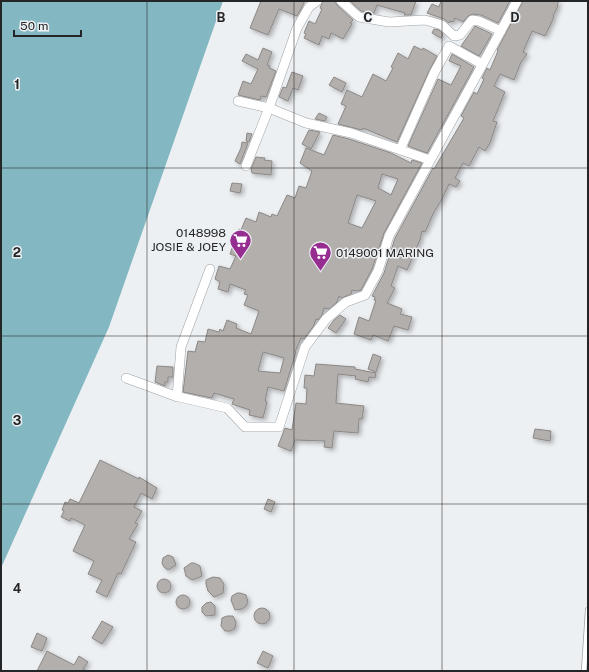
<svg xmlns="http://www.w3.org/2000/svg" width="589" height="672" viewBox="0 0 589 672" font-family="'Public Sans',sans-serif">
  <defs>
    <filter id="shadow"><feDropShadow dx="2.5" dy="2.5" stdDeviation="2" flood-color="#0004"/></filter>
  </defs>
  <rect width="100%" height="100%" fill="#edf0f3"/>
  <!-- water -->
  <path fill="#83b8c2" d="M1,1h222l-114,326 -108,241z"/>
  <!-- building -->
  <path fill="#b3afad" stroke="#8b8785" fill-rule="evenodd" filter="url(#shadow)" d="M261,1h44l-8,15 -18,-7 -11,26 -18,-7z
    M323,1h12l2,4 16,15 -3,3 2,1 -9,15 -12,-6 -2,6 -7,-3 -3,9 -15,-7 2,-4 -2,-1 5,-12 6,3 7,-15 -2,-1z
    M350,1h66l-5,14h-7l1,-2 -28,-8 -3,8 -13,-2z
    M441,1h69l-12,22 -17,-8 -8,-1 -5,2 -5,6 -8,-4 -2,4 -3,-1 -1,2 -5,-4 -17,-6 5,-9 7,3z
    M523,1h36l-2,4 1,1 -5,10 1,1 -9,19 -13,-5 -9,21 4,2 -6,8 -7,18 -14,-6 -6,12 11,6 -12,29 4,1 -7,21 -5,8 -6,-4 -10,19 -6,-3 -8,15 5,3 -4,6 -7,-3 -7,15 -8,13 -9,20 -3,-1 -2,9 -13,30 -9,-4 -7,20 4,2 -8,15 15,6 -2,5 12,3 -4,13 -14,-4 -6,15 -15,-6 -2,5 -17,-6 5,-17 10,4 7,-21h-2l1,-3 -3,-1 12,-23 11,-35 38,-70 1,1 30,-51 -3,-2 13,-24 3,2 7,-15 -2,-1 5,-10 3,2 8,-19 -1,-1z
    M475,26l17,8 -13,22 -18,-10z
    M434,29l5,1 4,4 -2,4 -9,-5z
    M414,46l8,4 1,-2 14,8 -8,15 -32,71 -34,-14 -1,2 -24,-6 8,-18 -5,-2 6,-14 15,7 11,-23 13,7 7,-13 -2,-1 7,-14 10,6z
    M263,48l9,4 -5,13 3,1 -1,2 7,3 -10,26 -5,-1 -1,4 -22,-5 5,-14 8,3 7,-15 -16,-8 4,-7 12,6z
    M452,54l22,13 -47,86 -19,-7 30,-67 13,6 10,-19 -12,-5z
    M292,72l11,4 -5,14 -5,-2 -5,13 -9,-4 4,-10 3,1z
    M334,77l12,6 -4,9 -13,-7z
    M319,113l8,4 -2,4 -10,-2z
    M309,130l11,2 -9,17 -9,-5z
    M247,133l5,1 -3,8 -3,-1z
    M333,135l16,4 42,14 20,10 1,-3 10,3 -38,70 -12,36 -11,21 -4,1 -5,-1 -1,4 -9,4 -3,-2 -2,6 -8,7 -5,-1 -2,7 -4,5 -2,-1 -2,6 -10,14 -3,-1 -6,14h1l-12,39 -16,-4 -3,14 2,1 -4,16 -14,-3 1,-5 -18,-6 2,-5 -20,-6 -2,5 -29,-6 5,-41 7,1 3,-11 7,1 3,-13 11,3 1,-3 3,2 4,-11 10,4 -1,4 15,6 8,-23 -15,-6 4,-10 -4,-1 2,-4 -16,-6 -2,8 -10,-3 2,-7 -5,-3 4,-13 11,3 6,-13 -6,-2 9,-25 2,1 5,-12 10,4 3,-10 12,5 1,-3 5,2 10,-21 8,3 4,-12 7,2 6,-17 -12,-8 6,-15 18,7zM382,174l16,5 -7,16 -13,-7zM357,195l19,6 -14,27 -14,-5zM263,352l21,6 -4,15 -22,-2z
    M242,142l6,1 -8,21 -5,-3 6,-13z
    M256,157l9,1 -1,2 8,1 -1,14 -19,-2 -1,-4z
    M232,183l10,1 -2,9 -10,-2z
    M340,315l6,4 -10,14 -8,-5 6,-8z
    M373,354l8,3 -5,15 -8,-3z
    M316,364l39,3v2l21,4 -1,5 -6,-1 -1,5 -13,-3 1,-3 -18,-2 -2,29 28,3 -2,13h-3l-1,14 -24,-2 -2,17 -8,-1 1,-6 -30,-1 -4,11 -13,-5 7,-18 7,2 4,-27 10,1 1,-16h-3l1,-13 9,1z
    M157,366l16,1v10h-5v5h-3v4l-10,-4z
    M535,429l16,2 -1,10 -17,-3z
    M100,460l39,19v-2l18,11 -5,11 -11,-6 -7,14 8,4 -7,12 3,1 -9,15 7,3 -15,32 -3,-1 -11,24 -11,-5 6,-12 -14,-6 6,-13 -21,-10 12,-26 -14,-7 -1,3 -9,-4 3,-6 -2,-1 3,-8 3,1 2,-4 9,4z
    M268,499l7,3 -4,10 -7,-3z
    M168,555l5,2 3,8 -8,5 -4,-3 -2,-4 1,-5z
    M191,563h3l6,3 2,10 -10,4 -6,-4 -2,-8z
    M213,577l7,1 4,6 -1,9 -9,4 -6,-6 -2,-7v-4z
    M157 586a7 7 0 1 1 14 0a7 7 0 1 1-14 0Z
    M237,593h3l6,2 2,7 -2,4 -4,3 -7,1 -4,-10 1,-4z
    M176 602a7 7 0 1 1 14 0a7 7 0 1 1-14 0Z
    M211,602l4,4v9l-9,1 -4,-4v-5l4,-4z
    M254 616a8 8 0 1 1 16 0a8 8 0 1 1-16 0Z
    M227,616h6l3,6 -1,6 -4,3h-6l-4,-5 1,-8z
    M102,621l11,6 -11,17 -10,-6z
    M37,633l10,5 -5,13 -11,-4z
    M47,651l27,14 5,-9 9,6 -5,7 4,2h-50z
    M263,651l10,5 -5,12 -11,-5z"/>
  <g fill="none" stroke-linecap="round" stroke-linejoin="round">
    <defs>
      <path id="lane" d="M584,671l4,-61"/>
      <path id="street" d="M341,1l18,16 30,5 36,-2 17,5 12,11 6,-1 12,-15 7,1 22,10
        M238,101l31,7 37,15 45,10 79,27
        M400,150l34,-77 15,-27 33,18
        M246,166l23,-58 28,-80 12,-21 8,-6
        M126,378l49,18 52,12 18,19h34l26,-80 21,-28 20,-17 19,-7 13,-24 11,-35 128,-235
        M177,397l4,-50 29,-78"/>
    </defs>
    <!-- lane casing -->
    <use href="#lane" stroke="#9fa2a5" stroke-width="6"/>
    <!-- street casing -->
    <use href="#street" stroke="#9fa2a5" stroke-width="10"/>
    <!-- lane -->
    <use href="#lane" stroke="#fff" stroke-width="4.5"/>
    <!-- street -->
    <use href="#street" stroke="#fff" stroke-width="9"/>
  </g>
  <!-- grid -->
  <path fill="none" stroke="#242526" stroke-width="1" stroke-opacity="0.55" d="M147,1v670M294,1v670M442,1v670M1,168h587M1,336h587M1,504h587"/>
  <!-- icons -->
  <defs>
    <symbol id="supermarket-pin" viewBox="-11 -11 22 30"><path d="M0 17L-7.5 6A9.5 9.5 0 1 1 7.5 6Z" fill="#962d91" stroke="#edf0f3"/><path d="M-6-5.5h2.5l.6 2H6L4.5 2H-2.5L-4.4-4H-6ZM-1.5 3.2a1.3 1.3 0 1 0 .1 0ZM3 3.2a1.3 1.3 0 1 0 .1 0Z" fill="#fff"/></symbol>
  </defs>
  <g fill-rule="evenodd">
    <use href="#supermarket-pin" x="228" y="228" width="25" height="34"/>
    <use href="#supermarket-pin" x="308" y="240" width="25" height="34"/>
  </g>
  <g text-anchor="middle" stroke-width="3" stroke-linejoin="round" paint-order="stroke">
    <!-- poi labels -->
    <g font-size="12" fill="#242526" stroke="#edf0f3" text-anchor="end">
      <text x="226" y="237">0148998<tspan x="226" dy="14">JOSIE &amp; JOEY</tspan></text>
      <text x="336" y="257" text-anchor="start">0149001 MARING</text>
    </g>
  </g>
  <g font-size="13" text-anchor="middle" font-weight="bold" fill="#242526" stroke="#edf0f3" stroke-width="3" stroke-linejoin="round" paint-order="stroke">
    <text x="221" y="22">B</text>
    <text x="368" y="22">C</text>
    <text x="515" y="22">D</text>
    <text x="17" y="89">1</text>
    <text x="17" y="257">2</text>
    <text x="17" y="425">3</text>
    <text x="17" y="593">4</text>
  </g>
  <!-- border -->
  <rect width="589" height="672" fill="none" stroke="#242526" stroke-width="4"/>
  <!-- scale -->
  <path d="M14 30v6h67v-6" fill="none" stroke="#242526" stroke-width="2"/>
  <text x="20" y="30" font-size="12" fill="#242526" stroke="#edf0f3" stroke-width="3" paint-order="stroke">50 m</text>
</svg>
